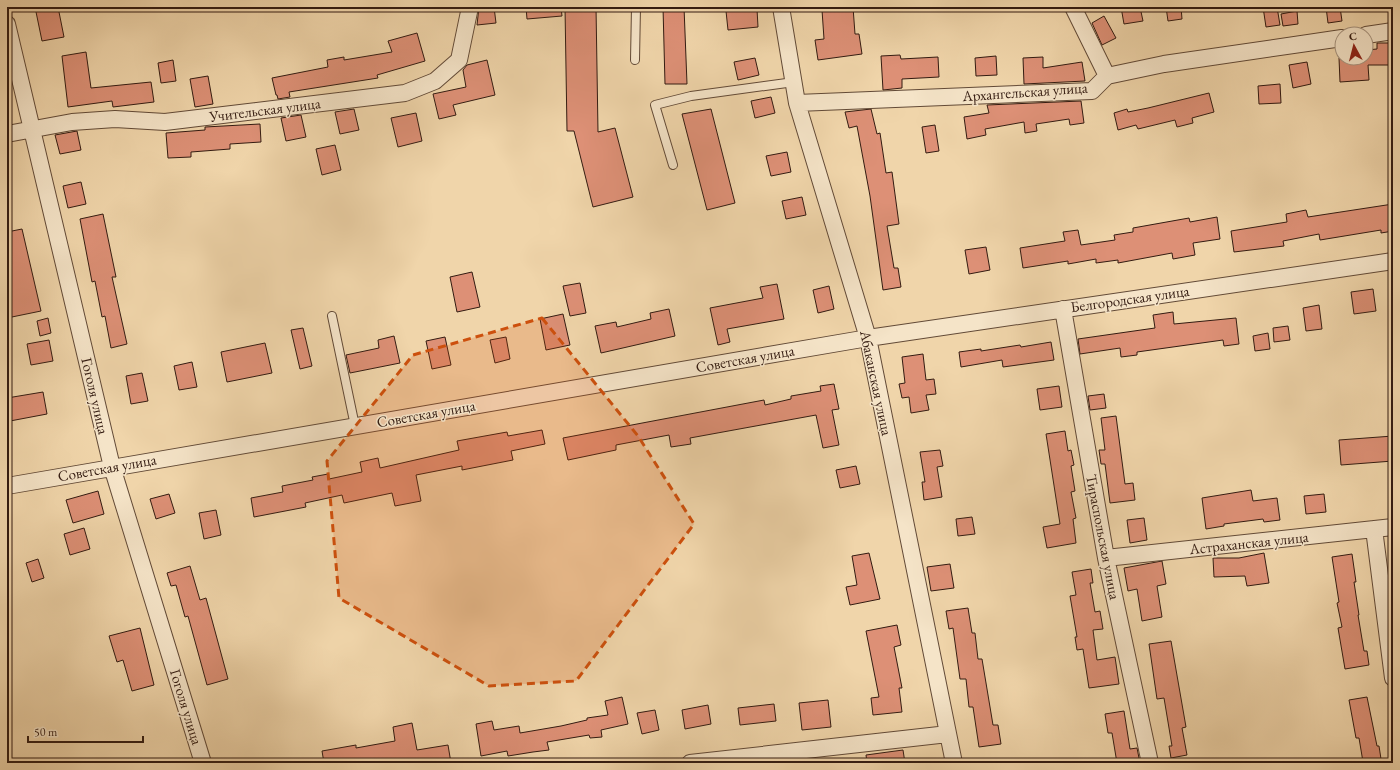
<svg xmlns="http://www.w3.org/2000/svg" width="1400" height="770" viewBox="0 0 1400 770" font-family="'EB Garamond',serif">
  <rect width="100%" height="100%" fill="#f0d5aa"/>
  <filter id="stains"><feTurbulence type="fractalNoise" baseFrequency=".005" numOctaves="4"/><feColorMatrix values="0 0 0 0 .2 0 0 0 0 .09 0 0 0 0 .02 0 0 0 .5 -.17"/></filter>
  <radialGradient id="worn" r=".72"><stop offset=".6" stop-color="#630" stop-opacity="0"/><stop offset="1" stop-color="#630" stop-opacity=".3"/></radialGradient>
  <!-- building -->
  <path fill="#dd9076" stroke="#331b11" d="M35,7h23l6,30 -22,4z
    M479,7h15l2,16 -19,2z
    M526,7h35l1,9 -35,3z
    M565,7h31l2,125 17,-4 18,69 -40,10 -19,-76h-7z
    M663,7h21l3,77h-22z
    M853,7l2,27h4l3,20 -44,6 -3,-20 9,-1 -2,-29z
    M1121,7h19l3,14 -19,3z
    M1166,7h15l1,12 -14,2z
    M1263,7h14l3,18 -14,2z
    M1326,7h14l2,14 -14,2z
    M757,9l1,18 -30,3 -2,-19z
    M1297,11l1,13 -15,2 -2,-12z
    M1104,16l12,22 -14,7 -10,-22z
    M417,33l8,28 -48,14 1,3 -89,14 1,5 -12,2 -1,-4h-1l-4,-17 56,-11 -1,-7 17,-3v3l48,-8 -4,-11z
    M1377,43h16v22h-25l1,15 -29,2 -1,-24h27v-8l11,-1z
    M86,52l5,36 60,-6 3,20 -41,5 -1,-6 -44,6 -6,-51z
    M900,55l1,4 37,-2 1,20 -37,2v9l-19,2 -2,-34z
    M996,56l1,19 -21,1 -1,-18z
    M1043,57v11l39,-6 3,19 -61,3 -1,-26z
    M755,58l4,17 -21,5 -4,-18z
    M173,60l3,21 -15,2 -3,-20z
    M487,60l8,35 -42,10 3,10 -17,4 -6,-25 33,-7 -3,-17 4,-5z
    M1307,62l4,22 -18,4 -4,-23z
    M208,76l5,28 -18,3 -5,-28z
    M1280,84l1,19 -22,1 -1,-18z
    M1209,93l5,19 -22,6 1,5 -16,4 -2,-7 -37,9 -2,-4 -18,5 -4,-17 13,-4 1,3 20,-4z
    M771,97l4,16 -20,5 -4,-17z
    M1081,101l3,22 -14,2 -1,-6 -33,5 1,7 -12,2 -1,-11 -39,7 1,6 -19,4 -3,-22 25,-4 -2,-8z
    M354,109l5,21 -19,4 -5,-22z
    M711,109l24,94 -28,7 -25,-96z
    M871,109l6,25 3,-1 6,40 6,-1 7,52 -12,2 7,42h4l3,19 -18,3 -13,-94 -13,-70 -8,2 -4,-16z
    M416,113l6,28 -24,6 -7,-29z
    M301,115l5,22 -20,4 -5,-23z
    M260,124l1,18 -31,2v5l-39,3v5l-23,1 -2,-25 39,-3v-3z
    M935,125l4,26 -13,2 -4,-26z
    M77,131l4,19 -21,4 -5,-19z
    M335,145l6,25 -19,5 -6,-26z
    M787,152l4,20 -20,4 -5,-20z
    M81,182l5,22 -18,4 -5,-22z
    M802,197l4,18 -20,4 -4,-18z
    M1393,204v27l-12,2v-3l-61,10 -1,-6 -36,7 1,5 -50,6 -3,-21 56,-9 -1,-8 20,-4 2,7z
    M103,214l13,63h-4l15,67 -16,4 -6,-32 -3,1 -7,-36 -3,1 -12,-63z
    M1217,217l3,22 -27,4 2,12 -22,4 -1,-6 -54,10v-3l-22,3v-4l-28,5v-3l-45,7 -3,-20 45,-7 -2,-9 15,-2 3,15 34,-5 -1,-5 19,-3v-4l56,-10 1,4z
    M22,229l19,82 -34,7v-86z
    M986,247l4,23 -21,4 -4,-24z
    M472,272l8,35 -23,5 -7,-35z
    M580,283l6,30 -16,3 -7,-30z
    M777,284l7,35 -57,10 3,13 -12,3 -8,-37 53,-10 -3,-11z
    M829,286l5,23 -16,4 -5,-23z
    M1373,289l3,22 -22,3 -3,-22z
    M1319,305l3,24 -16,2 -3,-23z
    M669,309l6,27 -74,17 -6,-27 21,-4 1,5 34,-8 -1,-6z
    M1173,312l1,12 62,-6 3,26 -15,2 -1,-6 -86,12v3l-16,2 -1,-9 -40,6 -2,-15 77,-11 -2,-13z
    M563,314l7,31 -24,5 -6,-31z
    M48,318l3,15 -11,3 -3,-15z
    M1288,326l2,14 -16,2 -1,-14z
    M303,328l9,38 -12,3 -9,-39z
    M1268,333l2,16 -15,2 -2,-15z
    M394,336l6,27 -50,10 -4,-18 33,-7 -1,-8z
    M445,337l6,28 -19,4 -6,-28z
    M506,337l4,22 -15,4 -5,-23z
    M49,340l4,21 -22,4 -4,-21z
    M1051,342l3,18 -51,7 -1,-7 -41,7 -2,-15 22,-3v2l39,-6 1,2z
    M265,343l7,30 -45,9 -6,-30z
    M923,354l3,26 8,-1 2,15 -10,1 3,15 -18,3 -2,-16 -7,1 -3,-14 6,-1 -3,-26z
    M192,362l5,25 -18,3 -5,-24z
    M142,373l6,28 -17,3 -5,-28z
    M834,384l5,25 -7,1 7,35 -16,3 -7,-33 -126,23 1,6 -20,3 -2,-12 -53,10v5l-48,10 -5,-22 201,-38 1,5 26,-6v-3l30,-5 -1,-5z
    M1059,386l3,21 -22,3 -3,-21z
    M43,392l4,22 -37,7 -3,-23z
    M1104,394l2,14 -16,2 -2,-14z
    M1116,416l9,68 8,-1 2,17 -25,3 -5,-39h-4l-2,-14h6l-4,-32z
    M542,430l3,14 -34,7 2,9 -51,10v-4l-46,9 5,26 -26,5 -3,-13 -48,10 -2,-8 -37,8 1,4 -52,10 -3,-19 32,-6 -1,-6 31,-6 -1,-3 16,-3 1,5 33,-7 -2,-10 18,-4 2,10 79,-18 -2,-9 50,-9 1,4z
    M1065,431l3,20 3,-1 3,15 -3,1 4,25 -4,1 5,26 -3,1 3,24 -29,5 -4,-21 17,-3 -14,-90z
    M1393,436v25l-52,4 -2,-25z
    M940,450l3,16 -6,1 5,30 -18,3 -2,-18h3l-5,-30z
    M856,466l4,18 -20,4 -4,-18z
    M1251,490l2,11 24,-3 3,22 -16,2 -1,-3 -39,5v2l-18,3 -4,-31z
    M98,491l6,23 -31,9 -7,-23z
    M169,494l6,19 -19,6 -6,-20z
    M1324,494l2,18 -20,2 -2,-18z
    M216,510l5,25 -17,4 -5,-26z
    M972,517l3,17 -17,2 -2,-17z
    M1144,518l3,22 -17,3 -3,-23z
    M84,528l6,21 -20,6 -6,-21z
    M869,553l11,46 -30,6 -4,-18 11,-2 -5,-29z
    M1264,553l5,30 -22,3 -2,-10 -31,1 -1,-19h26z
    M1352,554l4,28h-2l5,33h-1l6,36h3l2,14 -24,4 -7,-41 4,-1 -5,-24 2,-1 -7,-45z
    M38,559l6,19 -12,4 -6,-19z
    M1162,561l4,23 -9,2 5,31 -20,4 -5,-32 -9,2 -4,-23z
    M950,564l4,24 -23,3 -4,-24z
    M190,566l10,34 6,-2 22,81 -21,6 -19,-69 -3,1 -9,-32 -5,1 -4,-13z
    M1091,569l2,14h-3l5,29 5,-1 3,18 -10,1 4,30 18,-3 4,27 -30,4 -6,-39 -6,1 -2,-13h2l-7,-41 6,-1 -4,-23z
    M968,608l4,25h3l3,26h4l11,66h5l3,19 -22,3 -6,-40h-4l-3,-28h-6l-7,-51 -4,1 -3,-18z
    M897,625l4,20 -7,2 8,41h-3l3,24 -29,3 -2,-17 8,-1 -13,-66z
    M140,628l14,57 -22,6 -9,-31 -6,2 -8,-26z
    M1171,641l15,86 -4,1 5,27 -16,3 -2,-12h3l-8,-48 -7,1 -8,-55z
    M622,697l6,27 -27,6 1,7 -12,1 -1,-3 -42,7 2,8 -16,2 -25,4 -1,-5 -26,5 -5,-32 16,-3 2,9 25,-4 1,7 41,-7 26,-6v-2l21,-3 -3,-14z
    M1367,697l10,49h2l2,13 -18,3 -4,-24h-3l-7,-38z
    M828,700l3,27 -29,3 -3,-27z
    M774,704l2,17 -36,4 -2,-17z
    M708,705l3,19 -26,5 -3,-19z
    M655,710l4,20 -17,4 -5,-21z
    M1124,711l6,38 7,-1 3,15h-23l-5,-30h-4l-3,-19z
    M412,723l5,27 31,-5 3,18h-127l-2,-12 34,-6v3l39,-7 -2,-14z
    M903,750l2,13h-38l-1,-8z"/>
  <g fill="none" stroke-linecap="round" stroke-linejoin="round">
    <defs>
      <path id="lane" d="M635,60l1,-53
        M673,165l-18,-60 36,-9 103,-14
        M332,316l23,110"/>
      <path id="street" d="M781,7l16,96 71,235 86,425
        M1073,7l34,69
        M7,24l105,443 91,296
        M1366,35l27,-4
        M797,103l295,-12 15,-15 57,-12 178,-26
        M7,134l65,-12 43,-3 50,3 240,-29 30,-12 24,-21 11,-53
        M1063,309l43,249 44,205
        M7,486l861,-148 525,-77
        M1374,529l19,149
        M1106,558l287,-31
        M690,763l258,-29"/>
    </defs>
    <!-- lane casing -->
    <use href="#lane" stroke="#624a37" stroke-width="10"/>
    <!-- street casing -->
    <use href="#street" stroke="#624a37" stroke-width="18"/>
    <!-- lane -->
    <use href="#lane" stroke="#f5e4c8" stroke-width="8"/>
    <!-- street -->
    <use href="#street" stroke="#f5e4c8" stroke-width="16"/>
  </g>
  <!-- marked area -->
  <path fill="#cd500d" fill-opacity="0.2" stroke="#cd500d" stroke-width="3" stroke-dasharray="8 5" stroke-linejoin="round" d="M542,318l96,118 56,88 -118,157 -87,5 -150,-88 -12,-137 86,-106z"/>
  <g text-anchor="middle" stroke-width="3" stroke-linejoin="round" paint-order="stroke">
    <!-- street labels -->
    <g font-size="15" fill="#331b11" stroke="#f5e4c8">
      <text transform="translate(1025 92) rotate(-4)" y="5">Архангельская улица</text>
      <text transform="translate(265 110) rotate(-7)" y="5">Учительская улица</text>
      <text transform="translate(1130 299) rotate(-8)" y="5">Белгородская улица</text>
      <text transform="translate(745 359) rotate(-10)" y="5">Советская улица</text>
      <text transform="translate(876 383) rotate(78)" y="5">Абаканская улица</text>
      <text transform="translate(95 396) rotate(77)" y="5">Гоголя улица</text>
      <text transform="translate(426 414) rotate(-10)" y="5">Советская улица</text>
      <text transform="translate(107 468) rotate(-10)" y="5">Советская улица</text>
      <text transform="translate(1103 537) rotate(79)" y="5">Тираспольская улица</text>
      <text transform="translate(1249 543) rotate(-6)" y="5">Астраханская улица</text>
      <text transform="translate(186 707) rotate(73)" y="5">Гоголя улица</text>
    </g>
  </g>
  <!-- margin -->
  <rect width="1400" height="770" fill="none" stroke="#f0d5aa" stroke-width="24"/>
  <rect x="8" y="8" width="1384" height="754" fill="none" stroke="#331b11" stroke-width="2"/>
  <rect x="12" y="12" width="1376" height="746" fill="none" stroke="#331b11"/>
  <!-- north arrow -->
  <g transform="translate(1354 46) rotate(353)"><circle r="19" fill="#f5e4c8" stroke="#a7947f"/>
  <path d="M0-3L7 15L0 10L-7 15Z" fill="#8f2418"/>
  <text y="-6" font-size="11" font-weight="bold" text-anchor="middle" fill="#331b11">С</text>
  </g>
  <!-- scale -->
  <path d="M28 736v6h115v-6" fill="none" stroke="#331b11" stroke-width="2"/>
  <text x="34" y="736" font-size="12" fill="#331b11" stroke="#f5e4c8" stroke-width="3" paint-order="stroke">50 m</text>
  <rect width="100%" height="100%" filter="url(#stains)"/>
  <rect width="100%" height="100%" fill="url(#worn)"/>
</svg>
